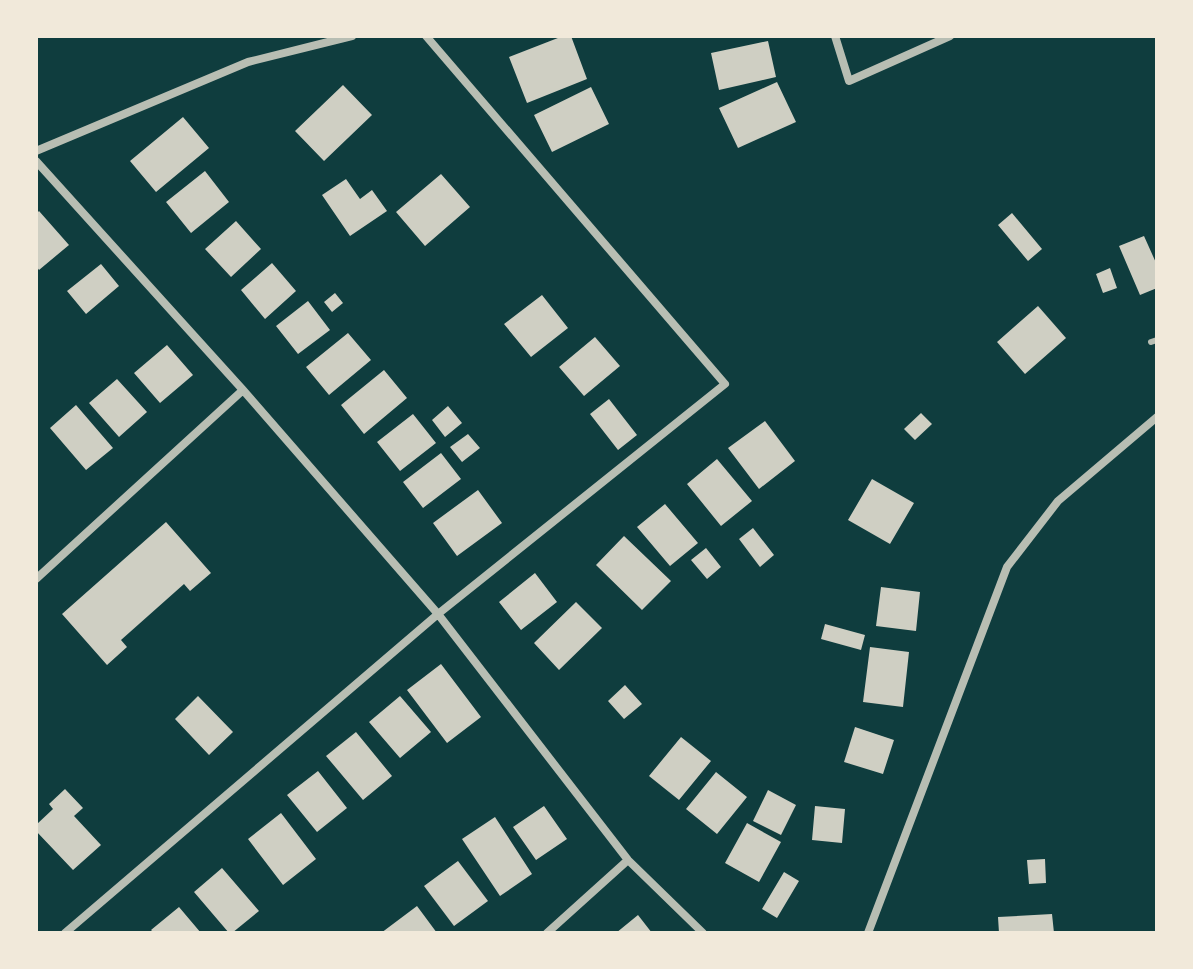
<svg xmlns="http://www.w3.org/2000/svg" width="1193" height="969" viewBox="0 0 1193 969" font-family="Roboto,sans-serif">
  <rect width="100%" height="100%" fill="#0f3d3e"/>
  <!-- building -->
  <path fill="#cfcfc3" d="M563,36h8l16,43 -60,24 -18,-46z
    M768,41l8,36 -57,13 -8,-37z
    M777,82l19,40 -58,26 -19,-40z
    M343,85l29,30 -48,46 -29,-30z
    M591,87l18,37 -57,28 -18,-37z
    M183,117l26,31 -53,44 -26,-31z
    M205,171l24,31 -38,31 -25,-31z
    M441,174l29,33 -45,39 -29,-34z
    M346,179l14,20 12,-9 15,21 -37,25 -28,-41z
    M39,211l30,34 -30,25 -3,-4v-52z
    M1012,213l30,36 -14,12 -30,-36z
    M236,221l25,28 -30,28 -26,-28z
    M1144,236l13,29v23l-17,7 -21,-49z
    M272,263l24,28 -31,28 -24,-29z
    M101,264l18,22 -33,28 -19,-23z
    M1110,268l7,20 -14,5 -7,-19z
    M335,293l8,10 -11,9 -8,-10z
    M542,295l26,33 -37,29 -27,-33z
    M308,301l22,29 -32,24 -22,-28z
    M1038,306l28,32 -41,36 -28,-32z
    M348,333l23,27 -42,35 -23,-28z
    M595,337l25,29 -36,30 -25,-29z
    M167,345l26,30 -33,28 -26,-30z
    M384,370l23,28 -43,36 -23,-29z
    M117,379l30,33 -28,25 -30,-34z
    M609,399l28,36 -19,15 -28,-36z
    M76,405l37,43 -27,22 -36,-42z
    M448,406l14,17 -17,14 -13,-17z
    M921,413l11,11 -17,16 -11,-11z
    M413,414l23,29 -36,28 -23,-29z
    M765,421l30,40 -36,28 -31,-41z
    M468,434l12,14 -18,14 -12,-15z
    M441,453l20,26 -38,29 -20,-26z
    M717,459l35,42 -31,25 -34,-42z
    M872,479l42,24 -24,41 -42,-24z
    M478,490l24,33 -45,33 -24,-33z
    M665,504l33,39 -28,23 -33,-39z
    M166,522l45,51 -21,18 -6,-7 -63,56 6,7 -20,18 -45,-51z
    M753,528l21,27 -14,12 -21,-28z
    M624,536l47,45 -29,29 -46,-45z
    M706,548l15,19 -14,12 -16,-19z
    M535,573l22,29 -36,28 -22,-28z
    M881,587l39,5 -4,39 -40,-5z
    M576,602l26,26 -43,42 -25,-27z
    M825,624l40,11 -4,15 -40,-11z
    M870,647l39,5 -6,55 -40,-5z
    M441,664l40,53 -34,26 -40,-53z
    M625,685l17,19 -18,15 -16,-18z
    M198,696l35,36 -24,23 -34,-36z
    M400,696l31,36 -31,26 -31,-36z
    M855,727l39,13 -11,34 -39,-12z
    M356,732l36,44 -29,24 -37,-44z
    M681,737l30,24 -32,39 -30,-24z
    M318,771l29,37 -30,24 -30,-37z
    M716,772l31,25 -30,37 -31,-25z
    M65,789l18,19 -9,8 27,29 -28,25 -37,-39v-6l17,-16 -4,-5z
    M768,790l28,15 -15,30 -28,-14z
    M544,806l23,33 -31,21 -23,-33z
    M815,806l30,3 -3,34 -30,-3z
    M281,813l35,46 -33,26 -35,-46z
    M495,817l37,57 -32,22 -38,-57z
    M747,823l34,19 -22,40 -34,-19z
    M1045,859l1,24 -17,1 -2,-24z
    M458,861l30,40 -34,25 -30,-40z
    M222,868l37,43 -27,22h-3l-35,-41z
    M784,872l15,9 -22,37 -15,-9z
    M417,906l20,27h-56z
    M179,907l22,26h-47l-3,-3z
    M1052,914l2,19h-55l-1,-16z
    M638,915l14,18h-36z"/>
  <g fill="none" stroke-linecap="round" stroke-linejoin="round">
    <!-- service -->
    <path stroke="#b8beb3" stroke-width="6" d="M1151,342l6,-2"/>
    <!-- minor -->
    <path stroke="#b8beb3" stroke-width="8" d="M835,36l14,45 101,-45
      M36,151l212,-89 104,-26
      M36,161l207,229 195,224 190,246 75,73
      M36,579l207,-189
      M65,933l373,-319 287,-230 -299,-348
      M547,933l81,-73
      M868,933l139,-366 51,-66 99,-84"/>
  </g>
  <!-- border -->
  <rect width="1193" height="969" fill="none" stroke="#f1e9da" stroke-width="76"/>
</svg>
